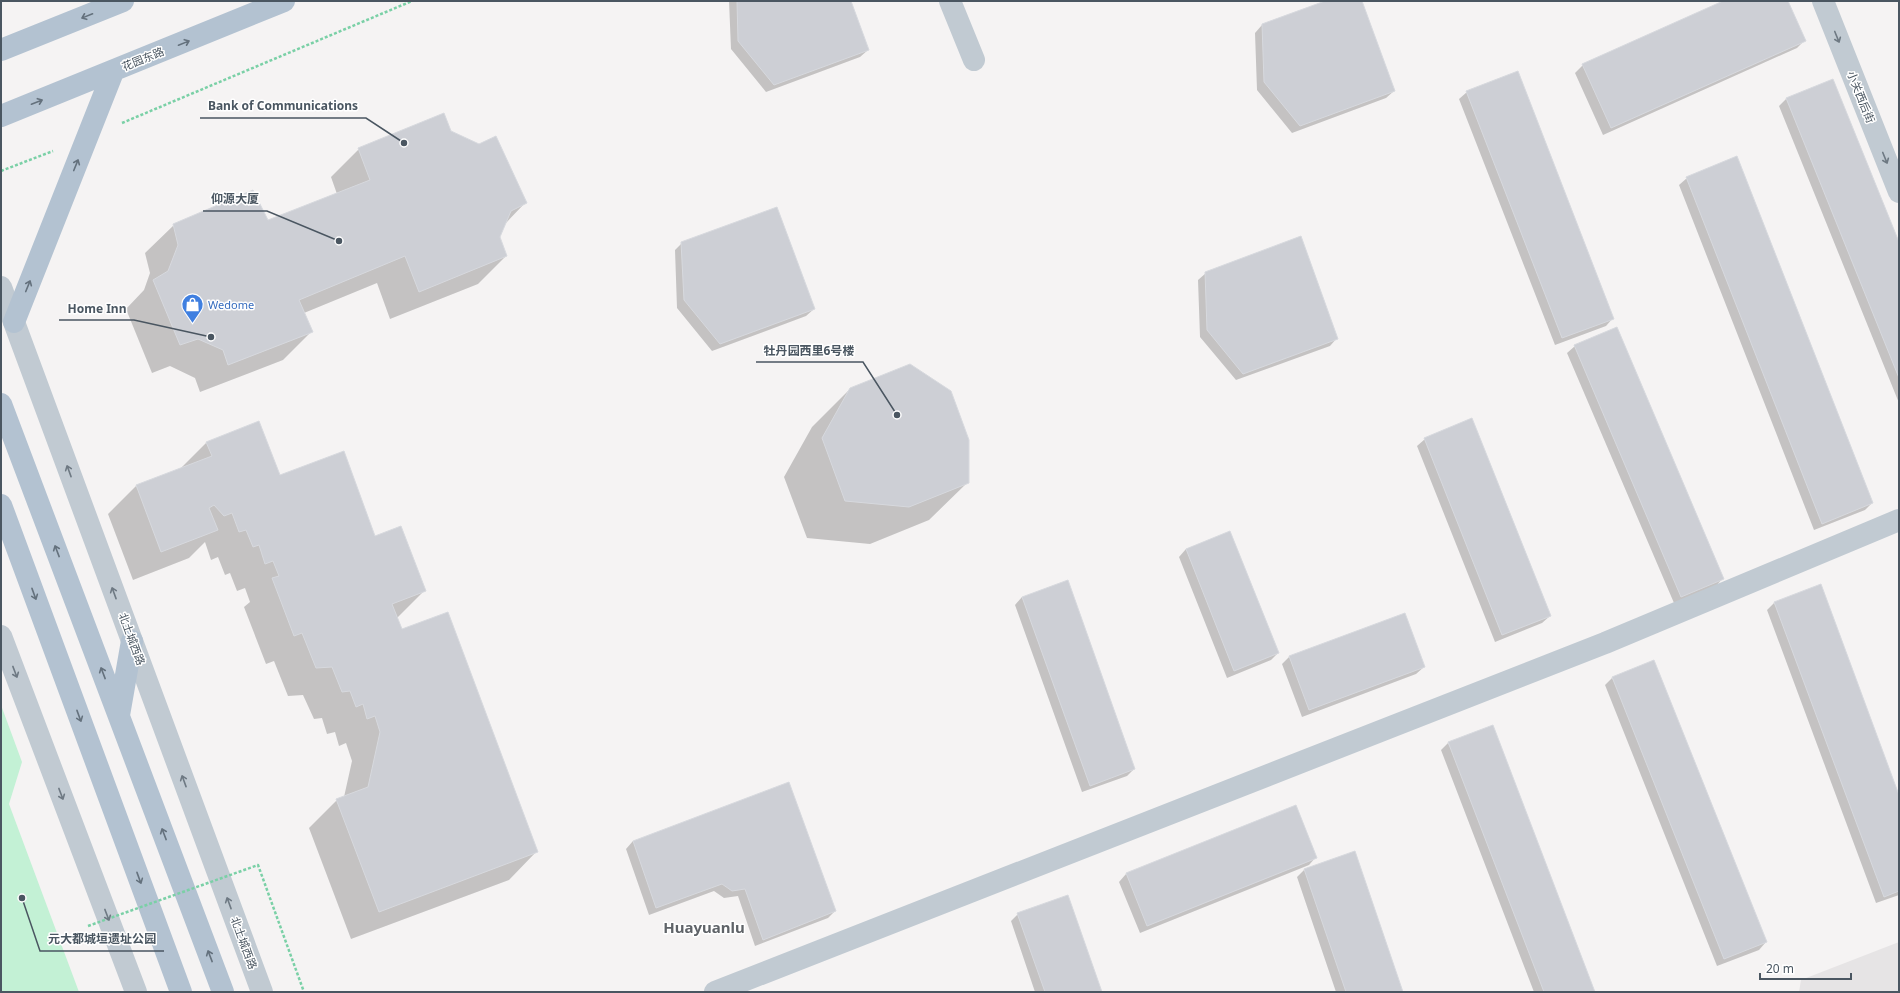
<svg xmlns="http://www.w3.org/2000/svg" width="1900" height="993" viewBox="0 0 1900 993" font-family="'Noto Sans','Noto Sans SC',sans-serif">
  <rect width="100%" height="100%" fill="#f5f3f3"/>
  <!-- education -->
  <path fill="#e6e4e5" d="M1899,942v50h-100l2,-12z"/>
  <!-- green -->
  <path fill="#c3f1d5" d="M1,705l21,57 -13,42 70,188h-78z"/>
  <!-- shadow -->
  <path fill="#0003" d="M729,1h121l18,49 -8,7 -94,35 -35,-43z
    M1328,1h33l33,90 -8,7 -94,35 -35,-43 -2,-57 7,-8z
    M1725,1h62l18,39 -8,8 -194,87 -28,-62 8,-8z
    M1833,80l66,165v158l-120,-297 7,-7z
    M1467,92l146,226 -7,8 -51,19 -96,-246z
    M451,132l74,71 -20,21 -6,13 7,19 -28,28 -88,35 -13,-36 -73,30 7,19 -28,28 -83,32 -5,-14 -25,-12 -18,7 -26,-64 18,-19 6,-17 -5,-20 29,-28 94,-4 69,-27 -6,-17 28,-28z
    M1687,178l185,325 -7,7 -51,20 -135,-345z
    M682,243l132,66 -8,7 -94,35 -35,-43 -2,-58z
    M1206,273l131,65 -7,8 -94,34 -36,-43 -2,-57z
    M1575,346l148,232 -7,8 -42,17 -107,-250z
    M850,389l118,93 -39,38 -59,24 -63,-6 -23,-61 28,-50z
    M1425,439l125,177 -8,7 -47,19 -78,-196z
    M207,442l72,35 96,60 49,54 -27,27 5,12 135,221 -28,29 -158,59 -42,-111 28,-28 7,-3 8,-36 -6,-18 -7,3 -4,-14 -8,2 -5,-16 -8,1 -11,-24 -15,1 -14,-35 -8,3 -22,-57 6,-5 -5,-14 -8,3 -7,-18 -5,2 -7,-18 -7,3 -6,-18 -16,16 -56,22 -25,-66 28,-28 44,-17z
    M1230,532l48,121 -7,7 -44,18 -48,-121 7,-8z
    M1022,597l112,172 -7,7 -45,16 -67,-187z
    M1774,603l125,195v97l-23,8 -109,-293z
    M1289,657l135,10 -8,7 -114,43 -20,-53z
    M1612,678l154,264 -7,8 -42,16 -112,-281z
    M1448,743l146,249h-60l-93,-242z
    M1296,806l20,51 -7,8 -169,68 -21,-51 7,-8z
    M633,841l202,70 -7,7 -73,28 -17,-50 -14,2 -10,-7 -65,24 -23,-66z
    M1304,870l98,122h-66l-39,-115z
    M1018,914l82,78h-65l-24,-71z"/>
  <!-- building -->
  <path fill="#cdcfd5" stroke="#d7d9de" d="M737,1h114l18,49 -95,35 -36,-44z
    M1325,1h37l33,90 -95,35 -36,-44 -2,-58z
    M1723,1h65l18,40 -195,87 -29,-64z
    M1518,71l96,248 -52,19 -96,-247z
    M1833,79l66,163v136l-113,-280z
    M444,113l7,18 28,13 17,-8 31,67 -16,8 -11,26 7,19 -88,36 -14,-36 -106,44 14,32 -85,33 -5,-15 -25,-11 -18,6 -27,-65 15,-9 10,-26 -5,-21 80,-34 15,30 102,-40 -12,-32z
    M1737,156l136,347 -51,21 -136,-347z
    M777,207l38,102 -95,35 -36,-44 -3,-58z
    M1301,236l37,103 -95,35 -36,-44 -2,-58z
    M1617,327l107,252 -43,18 -107,-252z
    M910,364l41,27 18,49v43l-60,24 -64,-6 -23,-63 28,-50z
    M1472,418l79,198 -49,19 -78,-197z
    M259,421l21,54 64,-24 31,85 26,-10 25,65 -34,13 10,25 46,-17 90,240 -159,60 -43,-113 32,-12 12,-55 -5,-16 -8,3 -4,-15 -7,3 -6,-16 -8,1 -10,-25 -16,1 -14,-35 -8,3 -22,-58 7,-2 -6,-15 -8,3 -6,-19 -6,2 -7,-17 -7,2 -7,-19 -8,3 -10,-11 -5,3 9,22 -57,22 -25,-67 76,-29 -6,-14z
    M1230,531l49,122 -45,18 -48,-122z
    M1068,580l67,189 -45,17 -68,-189z
    M1821,584l78,211v96l-15,6 -110,-295z
    M1405,613l20,54 -116,43 -20,-54z
    M1654,660l113,282 -43,17 -112,-282z
    M1493,725l102,267h-51l-96,-250z
    M789,782l47,129 -73,29 -18,-51 -13,2 -10,-7 -66,24 -23,-67z
    M1296,805l21,53 -170,68 -21,-53z
    M1355,851l48,141h-57l-42,-123z
    M1068,895l34,97h-57l-28,-79z"/>
  <g fill="none" stroke-linecap="round" stroke-linejoin="round">
    <!-- path -->
    <path stroke="#7ad0a6" stroke-width="2.5" stroke-dasharray="3 2" stroke-linecap="butt" d="M122,123l290,-122
      M1,171l52,-20"/>
    <!-- minor -->
    <path stroke="#c1cad2" stroke-width="22" d="M950,1l24,59
      M1823,1l76,191
      M715,992l890,-349 294,-123"/>
    <!-- tertiary -->
    <path stroke="#c1cad2" stroke-width="22" d="M1,287l261,705
      M1,636l135,356"/>
    <!-- primary -->
    <path stroke="#b3c2d1" stroke-width="22" d="M1,50l122,-49
      M1,116l283,-115
      M14,322l99,-250
      M1,404l222,588
      M1,505l180,487
      M119,715l13,-74"/>
    <!-- path-bridge -->
    <path stroke="#7ad0a6" stroke-width="2.5" stroke-dasharray="3 2" stroke-linecap="butt" d="M88,926l170,-61 46,127"/>
  </g>
  <!-- one-way arrows -->
  <defs><path id="oneway-shaft" d="M-6 0H5M1.5-3L5.5 0L1.5 3" fill="none" stroke-width="1.6" stroke-linecap="round" stroke-linejoin="round"/></defs>
  <g stroke="#64717d">
    <use href="#oneway-shaft" transform="translate(87 16) rotate(158)"/>
    <use href="#oneway-shaft" transform="translate(184 43) rotate(-22)"/>
    <use href="#oneway-shaft" transform="translate(37 102) rotate(-21)"/>
    <use href="#oneway-shaft" transform="translate(76 165) rotate(-68)"/>
    <use href="#oneway-shaft" transform="translate(28 286) rotate(-68)"/>
    <use href="#oneway-shaft" transform="translate(57 551) rotate(-111)"/>
    <use href="#oneway-shaft" transform="translate(34 594) rotate(70)"/>
    <use href="#oneway-shaft" transform="translate(103 673) rotate(-111)"/>
    <use href="#oneway-shaft" transform="translate(79 716) rotate(70)"/>
    <use href="#oneway-shaft" transform="translate(164 834) rotate(-111)"/>
    <use href="#oneway-shaft" transform="translate(139 878) rotate(70)"/>
    <use href="#oneway-shaft" transform="translate(210 956) rotate(-111)"/>
  </g>
  <g stroke="#6e7983">
    <use href="#oneway-shaft" transform="translate(1837 37) rotate(68)"/>
    <use href="#oneway-shaft" transform="translate(1885 158) rotate(68)"/>
    <use href="#oneway-shaft" transform="translate(69 471) rotate(-110)"/>
    <use href="#oneway-shaft" transform="translate(114 593) rotate(-110)"/>
    <use href="#oneway-shaft" transform="translate(15 672) rotate(69)"/>
    <use href="#oneway-shaft" transform="translate(184 781) rotate(-110)"/>
    <use href="#oneway-shaft" transform="translate(61 794) rotate(69)"/>
    <use href="#oneway-shaft" transform="translate(229 903) rotate(-110)"/>
    <use href="#oneway-shaft" transform="translate(107 915) rotate(69)"/>
  </g>
  <!-- icons -->
  <defs>
    <symbol id="shop-pin" viewBox="-11 -11 22 30"><path d="M0 17L-7.5 6A9.5 9.5 0 1 1 7.5 6Z" fill="#3f7fe0" stroke="#fff"/><path d="M-5-2.5h2.3a2.7 3.5 0 0 1 5.4 0H5L5.5 6h-11ZM-1.5-2.5h3a1.5 2.3 0 0 0-3 0Z" fill="#fff"/></symbol>
  </defs>
  <g fill-rule="evenodd">
    <use href="#shop-pin" x="180" y="292" width="25" height="34"/>
  </g>
  <g text-anchor="middle" stroke-width="3" stroke-linejoin="round" paint-order="stroke">
    <!-- street labels -->
    <g font-size="11" fill="#4a5661" stroke="#fff">
      <text transform="translate(143 59) rotate(-22)" y="4">花园东路</text>
      <text transform="translate(1861 97) rotate(68)" y="4">小关西后街</text>
      <text transform="translate(132 639) rotate(70)" y="4">北土城西路</text>
      <text transform="translate(244 943) rotate(70)" y="4">北土城西路</text>
    </g>
    <!-- shop labels -->
    <g font-size="11" fill="#366cbe" stroke="#fff" text-anchor="start">
      <text x="208" y="309">Wedome</text>
    </g>
    <!-- district labels -->
    <g font-size="15" font-weight="bold" fill="#5f6368" stroke="#fff">
      <text x="704" y="933">Huayuanlu</text>
    </g>
  </g>
  <!-- callouts -->
  <path fill="none" stroke="#4a5661" stroke-width="1.5" d="M404 143L366 118H200M339 241L267 211H203M211 337L134 320H59M897 415L863 362H756M22 898L40 951H164"/>
  <g fill="#4a5661" stroke="#fff" stroke-width="1.5">
    <circle cx="404" cy="143" r="4"/>
    <circle cx="339" cy="241" r="4"/>
    <circle cx="211" cy="337" r="4"/>
    <circle cx="897" cy="415" r="4"/>
    <circle cx="22" cy="898" r="4"/>
  </g>
  <g font-size="12" text-anchor="middle" font-weight="bold" fill="#4a5661" stroke="#fff" stroke-width="3" stroke-linejoin="round" paint-order="stroke">
    <text x="283" y="110">Bank of Communications</text>
    <text x="235" y="203">仰源大厦</text>
    <text x="97" y="313">Home Inn</text>
    <text x="809" y="355">牡丹园西里6号楼</text>
    <text x="102" y="943">元大都城垣遗址公园</text>
  </g>
  <!-- border -->
  <rect width="1900" height="993" fill="none" stroke="#4a5661" stroke-width="4"/>
  <!-- scale -->
  <path d="M1760 973v6h91v-6" fill="none" stroke="#4a5661" stroke-width="2"/>
  <text x="1766" y="973" font-size="12" fill="#4a5661" stroke="#ffffff" stroke-width="3" paint-order="stroke">20 m</text>
</svg>
